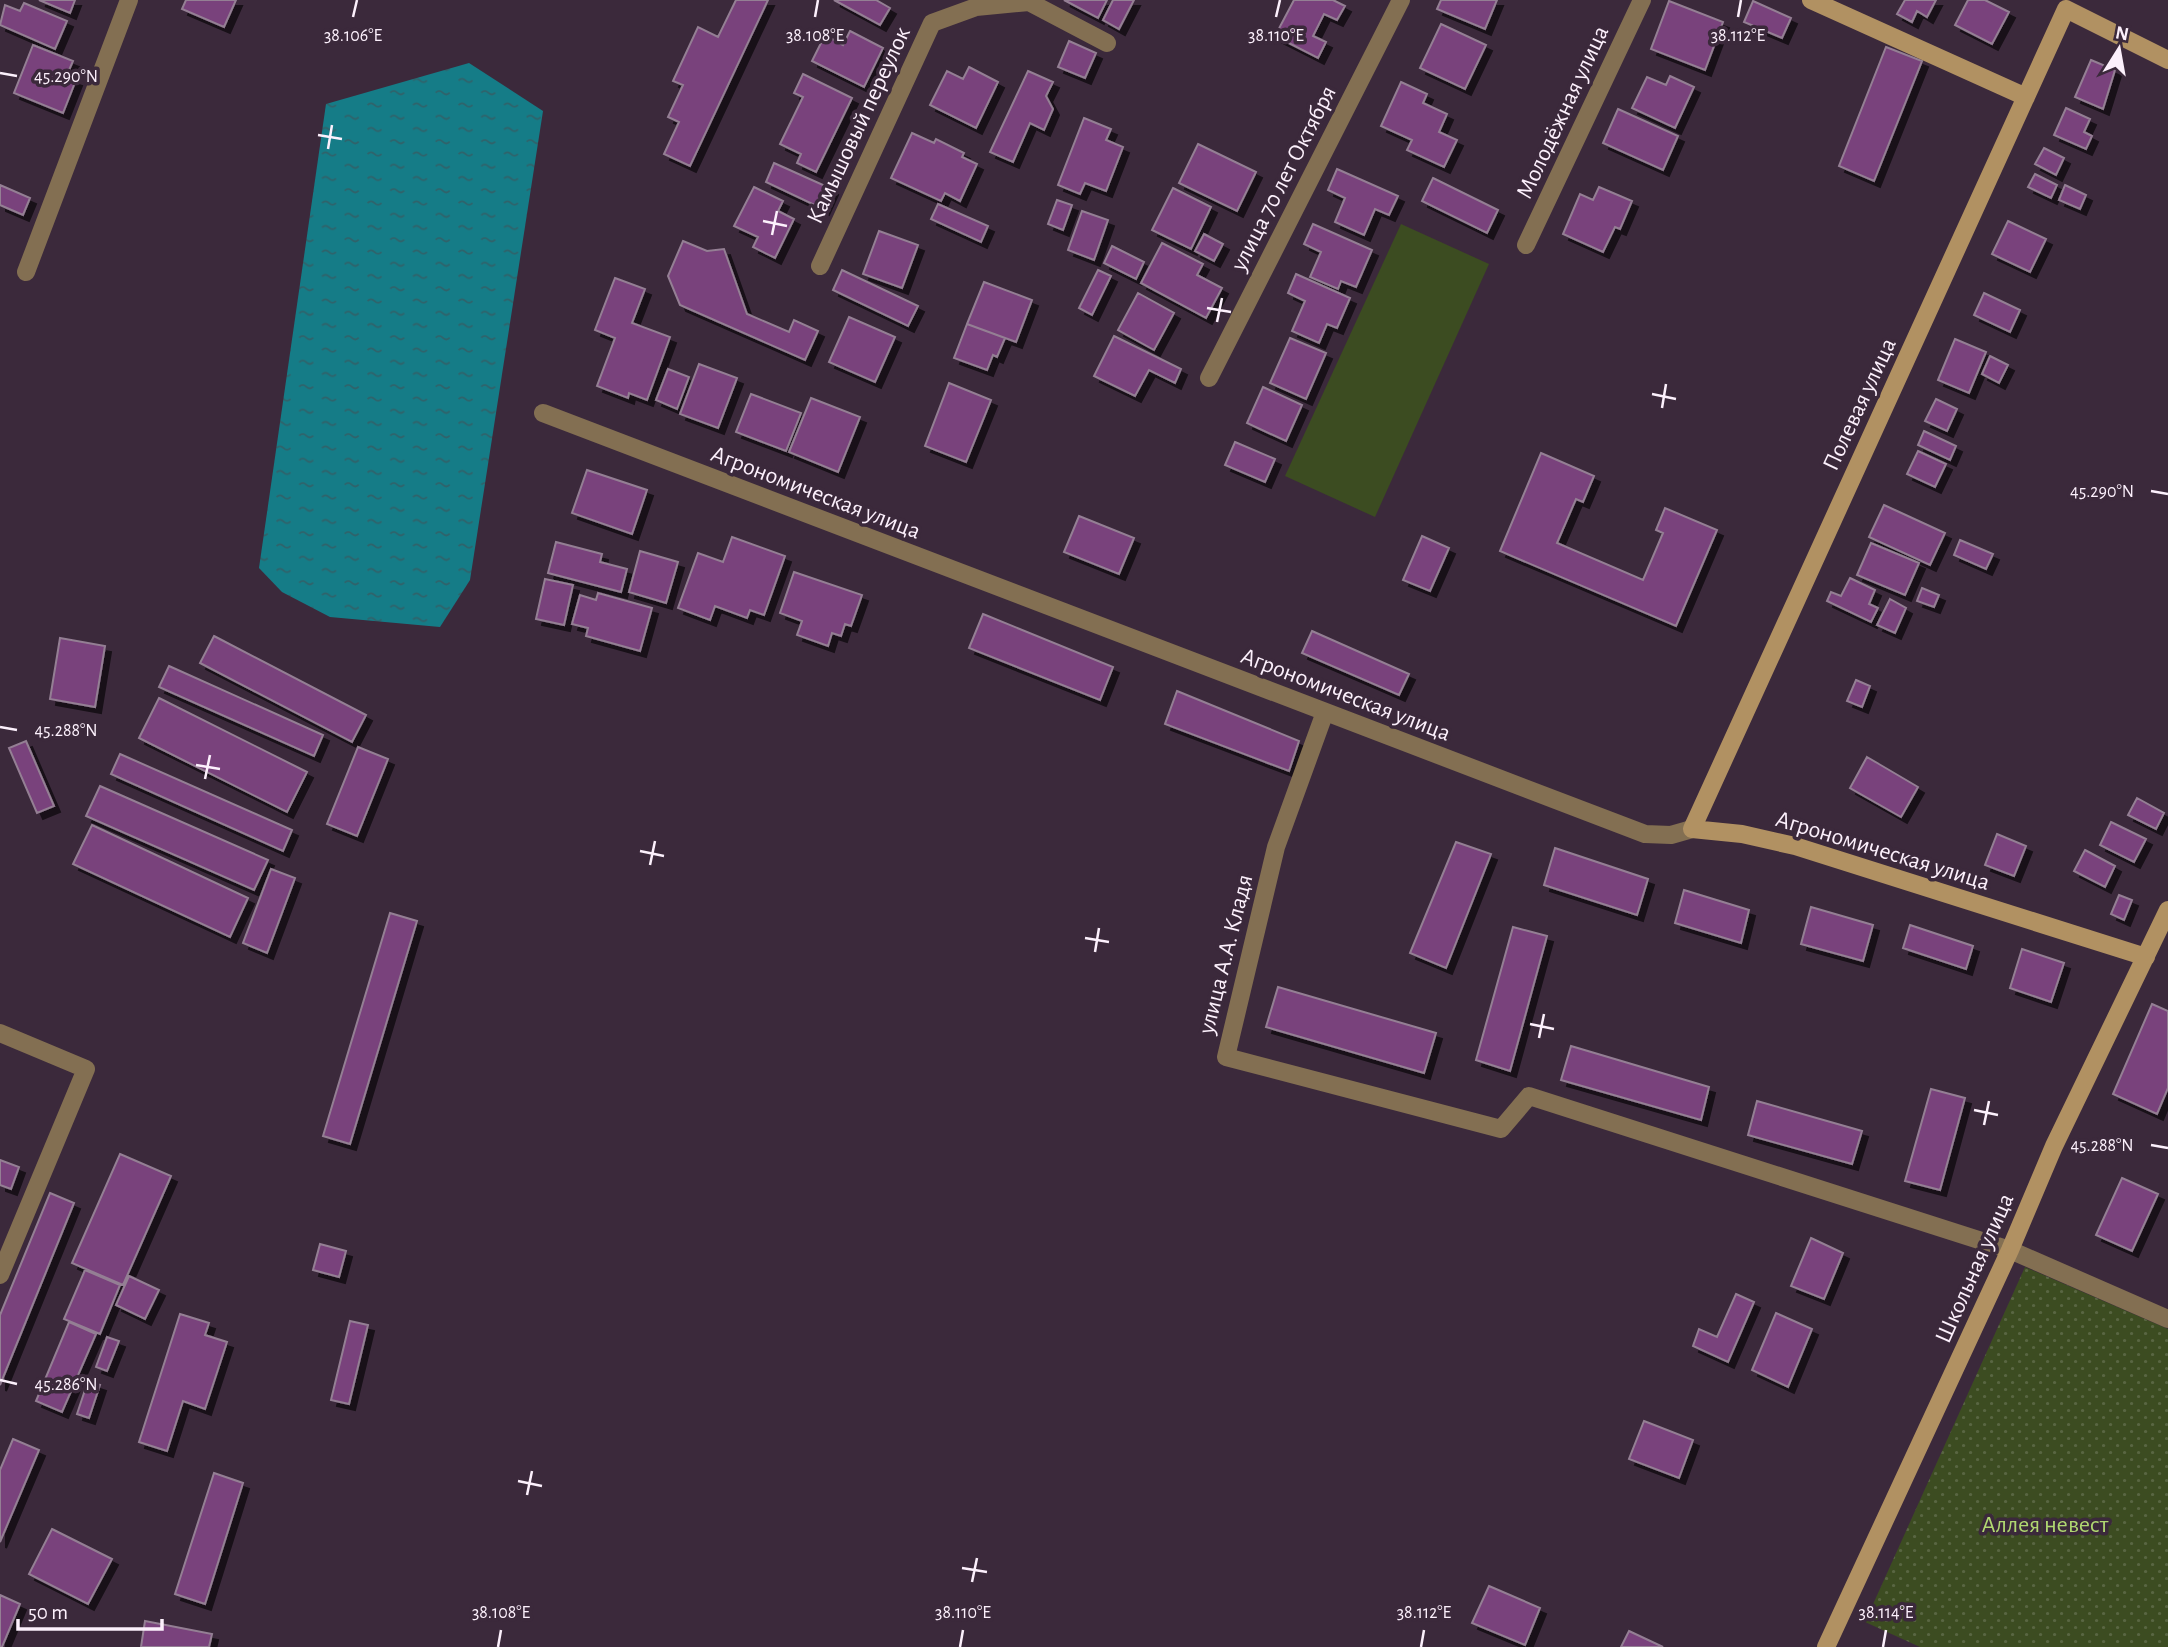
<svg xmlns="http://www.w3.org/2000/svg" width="2168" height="1647" viewBox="0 0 2168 1647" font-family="'Alegreya Sans',sans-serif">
  <defs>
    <pattern id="park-dots" width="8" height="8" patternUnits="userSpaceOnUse" patternTransform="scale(1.75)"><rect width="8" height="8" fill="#3c4c21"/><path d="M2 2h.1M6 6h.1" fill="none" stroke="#596642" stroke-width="1.8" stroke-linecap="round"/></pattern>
    <pattern id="water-ripples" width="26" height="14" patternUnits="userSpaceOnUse" patternTransform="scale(1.75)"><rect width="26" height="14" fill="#157c87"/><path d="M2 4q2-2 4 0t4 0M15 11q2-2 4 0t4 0" fill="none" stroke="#30626a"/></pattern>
    <filter id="shadow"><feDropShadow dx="6" dy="6" stdDeviation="0" flood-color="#0009"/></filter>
  </defs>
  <rect width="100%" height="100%" fill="#3b293b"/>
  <!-- park -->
  <path fill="url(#park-dots)" d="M2025,1267l143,62v318h-248l-55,-25z"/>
  <!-- pitch -->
  <path fill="#3c4c21" d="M1401,224l88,40 -114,253 -90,-41z"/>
  <!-- water -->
  <path fill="url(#water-ripples)" d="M469,63l74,48 -73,469 -30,47 -110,-10 -48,-25 -23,-24 67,-464z"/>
  <!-- building -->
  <path fill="#79427b" stroke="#947f94" stroke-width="2" filter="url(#shadow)" d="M39,0h36l-5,13z
    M186,0h50l-12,27 -42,-18z
    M736,0h32l-78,166 -26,-12 15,-32 -11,-5 15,-32 -10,-4 25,-54 20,10z
    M834,0h42l14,8 -10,17z
    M1064,0h43l-9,18z
    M1113,0h21l-15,29 -16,-9z
    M1294,0h39l12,6 -8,14 -13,-6 -11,22 13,6 -8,16 -43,-22z
    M1441,0h56l-12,29 -48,-20z
    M1905,0h31l-9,17 -10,-6 -5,11 -15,-8z
    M1968,0h17l24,12 -17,32 -37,-19z
    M1669,1l54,21 -18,48 -54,-21z
    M1753,1l38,17 -9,20 -38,-16z
    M24,3l43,18 -12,28 -55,-24 5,-20 15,6z
    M1441,24l45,21 -21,44 -45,-21z
    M850,31l33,17 -19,39 -52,-26 13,-26 18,10z
    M1069,41l27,12 -11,25 -27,-11z
    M33,45l40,16 -7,16 10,3 -13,33 -49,-20z
    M1886,47l36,14 -48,120 -35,-15z
    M2091,60l24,10 -12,39 -28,-12z
    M969,67l29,15 -22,46 -46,-23 17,-34 16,8z
    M1028,71l25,11 -7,14 7,13 -9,21 -14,-7 -17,39 -23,-10z
    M803,74l49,24 -36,74 -19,-9 4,-9 -21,-10 23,-47 -9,-4z
    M1670,76l24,11 -19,41 -43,-20 15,-31 19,8z
    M1401,82l26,12 -4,9 24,11 -8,18 18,8 -13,27 -37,-17 5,-10 -31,-14z
    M2066,108l24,11 -6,13 8,4 -6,13 -32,-14z
    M1618,109l60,27 -15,34 -60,-27z
    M1084,118l27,11 -5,11 17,7 -17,44 -21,-8 -5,11 -22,-9z
    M912,133l22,10 2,-4 28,14 -2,4 15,7 -17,37 -15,-8 -4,8 -50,-23z
    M1198,144l58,28 -19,39 -58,-28z
    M2044,148l20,10 -8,17 -21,-11z
    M774,163l58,26 -9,20 -57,-27z
    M1337,169l61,27 -9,19 -14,-6 -11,26 -29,-13 10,-24 -17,-8z
    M2035,174l22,11 -6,13 -23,-11z
    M1433,178l65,32 -11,23 -65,-32z
    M0,185l30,13 -7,17 -23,-10z
    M2065,185l21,10 -6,14 -21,-9z
    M754,187l29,14 -5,10 16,8 -19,39 -22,-11 5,-10 -24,-11z
    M1599,187l33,14 -12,28 -5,-2 -12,25 -40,-18 17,-40 13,6z
    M1173,188l38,19 -20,42 -39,-19z
    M1057,200l15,5 -9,25 -15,-6z
    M938,204l50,22 -7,16 -50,-23z
    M1082,211l26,9 -14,40 -26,-10z
    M2008,221l38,18 -16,33 -38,-18z
    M1313,224l59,26 -16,37 -15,-6 -3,8 -28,-12 11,-25 -17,-8z
    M879,231l39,14 -16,43 -39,-14z
    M1204,234l19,10 -9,17 -19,-10z
    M683,241l24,10 17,-2 23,65 42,18 5,-12 24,11 -13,29 -125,-55 -12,-29z
    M1162,243l41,21 -6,11 25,13 -16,30 -65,-35z
    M1112,246l32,16 -8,17 -32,-16z
    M842,270l76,36 -10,20 -75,-36z
    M1098,270l13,6 -19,39 -13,-7z
    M1296,274l54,24 -13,30 -10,-4 -8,19 -27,-12 13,-30 -17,-8z
    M615,278l30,11 -13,34 38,14 -23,63 -18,-7 -1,5 -31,-12 18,-48 -20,-8z
    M984,282l48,18 -16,42 -49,-18z
    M1138,293l36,20 -20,37 -36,-20z
    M1984,293l36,17 -10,22 -36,-17z
    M849,317l46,20 -20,45 -46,-20z
    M967,324l38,14 -8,19 -4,-2 -6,15 -33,-12z
    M1114,336l67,33 -6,14 -26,-13 -14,26 -41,-20z
    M1290,338l36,15 -20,46 -36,-16z
    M1955,339l31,13 -17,41 -31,-13z
    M1990,356l18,9 -9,18 -17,-9z
    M699,364l38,14 -19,50 -38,-14z
    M668,369l21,8 -12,32 -21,-9z
    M949,383l42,17 -25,62 -41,-16z
    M1263,387l39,18 -16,36 -39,-18z
    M751,394l50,19 -15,38 -50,-19z
    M811,398l49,19 -22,55 -49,-20z
    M1936,399l21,10 -10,22 -22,-10z
    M1924,431l32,15 -6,14 -32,-15z
    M1235,442l40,17 -10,23 -40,-17z
    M1918,451l28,13 -11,23 -28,-13z
    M1541,453l53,23 -11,26 -7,-3 -19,44 86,37 20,-47 -7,-3 9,-22 52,22 -41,96 -176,-75z
    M587,470l60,20 -15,44 -60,-21z
    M1884,505l61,28 -15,32 -61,-28z
    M1079,516l55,22 -15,36 -55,-22z
    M1422,536l27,12 -19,43 -27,-11z
    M732,537l53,19 -21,59 -14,-5 -3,8 -32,-12 -5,14 -32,-12 20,-55 25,9z
    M1960,540l33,14 -7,15 -32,-14z
    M556,542l46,12 -2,8 27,7 -6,23 -73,-19z
    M1871,543l48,20 -14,32 -48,-20z
    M640,551l38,11 -12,41 -37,-11z
    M794,572l68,23 -11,31 -6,-2 -4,12 -9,-3 -4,13 -31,-11 5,-14 -22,-8z
    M1850,578l25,12 -6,14 9,4 -7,14 -44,-21 4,-9 10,4z
    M545,579l28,6 -9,40 -28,-6z
    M1922,588l17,7 -5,12 -17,-6z
    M598,593l54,15 -12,43 -54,-15 2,-8 -16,-4 8,-29 16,5z
    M1890,599l16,9 -11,25 -18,-8z
    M983,614l130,53 -13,33 -131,-52z
    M1312,631l97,43 -10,21 -97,-42z
    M214,636l152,79 -14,27 -152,-79z
    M60,638l45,8 -10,61 -45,-8z
    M169,666l154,69 -9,21 -155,-69z
    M1856,680l14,6 -8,21 -15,-6z
    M1177,691l122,50 -10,30 -124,-47z
    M159,698l148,74 -20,40 -148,-74z
    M26,741l28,65 -17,7 -28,-65z
    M358,747l30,12 -31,77 -30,-12z
    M120,754l172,76 -9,21 -172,-77z
    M1867,757l51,30 -17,30 -51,-29z
    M100,786l168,74 -14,30 -168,-74z
    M2137,798l27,15 -8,16 -28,-14z
    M2111,822l35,17 -12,23 -34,-17z
    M92,825l156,73 -18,39 -157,-73z
    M1997,834l29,12 -12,30 -29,-11z
    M1456,842l35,12 -45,114 -36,-15z
    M1555,848l93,31 -11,36 -93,-30z
    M2085,850l30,16 -10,21 -31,-16z
    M271,869l24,9 -28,75 -24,-10z
    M1684,890l65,20 -8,33 -66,-20z
    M2119,895l13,5 -8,20 -13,-6z
    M1811,907l62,18 -10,36 -62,-17z
    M390,913l27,8 -67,223 -27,-8z
    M1910,925l63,21 -7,23 -63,-21z
    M1513,927l34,9 -37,135 -34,-11z
    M2022,949l42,14 -13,39 -41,-14z
    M1278,987l158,46 -12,40 -158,-46z
    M2152,1004l16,7v77l-11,26 -44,-20z
    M1571,1046l138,41 -8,33 -140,-40z
    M1931,1089l34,9 -25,92 -35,-9z
    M1757,1101l105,30 -10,33 -104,-29z
    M120,1154l51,22 -48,109 -51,-22z
    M0,1160l19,7 -8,22 -11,-4z
    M2122,1178l36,16 -26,57 -36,-16z
    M50,1193l24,10 -74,182v-70z
    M1811,1238l32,15 -19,46 -33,-13z
    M320,1244l26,7 -7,26 -26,-7z
    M85,1270l35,15 -20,49 -36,-15z
    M129,1276l30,14 -14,29 -29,-14z
    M1736,1294l18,8 -26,60 -35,-16 6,-17 18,8z
    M1776,1313l36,16 -24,58 -36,-17z
    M180,1314l29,9 -4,12 22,7 -22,67 -22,-8 -16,50 -28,-9z
    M350,1321l18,4 -19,79 -18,-4z
    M69,1322l27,12 -34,78 -26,-11z
    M107,1337l12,4 -12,30 -11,-4z
    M88,1381l12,4 -11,33 -12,-4z
    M1644,1421l49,19 -14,38 -50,-19z
    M13,1439l26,11 -39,92v-72z
    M214,1473l29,10 -38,121 -30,-10z
    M52,1529l60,30 -24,45 -59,-30z
    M1489,1586l51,22 -15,37 -53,-22z
    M0,1595l20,9 -18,43h-2z
    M145,1621l67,13 -3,13h-68z
    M1629,1631l34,16h-42z"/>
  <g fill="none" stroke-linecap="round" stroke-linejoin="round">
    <!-- street -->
    <path stroke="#836f52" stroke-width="18" d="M1526,245l116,-245
      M820,266l112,-243 44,-16 53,-5 78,41
      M26,272l103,-272
      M1209,378l192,-378
      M543,413l1102,421 26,1 21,-6
      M1325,712l-49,135 -50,210 275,72 28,-33 481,154 158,69
      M0,1033l86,36 -86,206"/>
    <!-- secondary -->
    <path stroke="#b19162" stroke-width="18" d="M1811,0l215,97
      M2146,957l-351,-111 -53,-12 -50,-5 374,-820 102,51
      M1826,1647l184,-397 44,-104 114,-236"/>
  </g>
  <!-- ticks -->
  <path fill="none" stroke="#fcf0fc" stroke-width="2.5" d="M353,17l4,-17M815,17l3,-17M1276,17l4,-17M1738,17l3,-17M0,73l17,3M318,135l24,4M328,149l4,-24M763,221l24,5M772,235l5,-24M1207,308l24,4M1217,322l5,-24M1652,394l24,5M1662,408l4,-24M2151,491l17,3M0,727l17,3M196,765l24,4M205,779l5,-24M640,851l24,5M650,865l5,-24M1085,938l24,4M1095,952l4,-24M1530,1024l24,5M1539,1038l5,-24M1974,1110l24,5M1984,1125l5,-24M2151,1145l17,3M0,1380l17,4M518,1481l24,5M527,1495l5,-24M962,1568l25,4M972,1582l5,-24M498,1647l3,-17M960,1647l3,-17M1421,1647l3,-17M1883,1647l3,-17"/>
  <g text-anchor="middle" stroke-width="7" stroke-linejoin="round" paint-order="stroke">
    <!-- street labels -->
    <g font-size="24" fill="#fcf0fc" stroke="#3b293b">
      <text transform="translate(1562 112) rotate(-65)" y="8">Молодёжная улица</text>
      <text transform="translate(858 125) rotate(-65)" y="8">Камышовый переулок</text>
      <text transform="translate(1283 178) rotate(-63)" y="8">улица 70 лет Октября</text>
      <text transform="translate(1859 404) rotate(-65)" y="8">Полевая улица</text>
      <text transform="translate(816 492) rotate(21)" y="8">Агрономическая улица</text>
      <text transform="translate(1346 694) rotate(21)" y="8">Агрономическая улица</text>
      <text transform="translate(1883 850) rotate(17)" y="8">Агрономическая улица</text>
      <text transform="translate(1225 954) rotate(-76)" y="8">улица А.А. Кладя</text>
      <text transform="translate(1974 1268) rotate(-66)" y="8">Школьная улица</text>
    </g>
    <!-- park labels -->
    <g font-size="24" fill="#b0d871" stroke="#3b293b">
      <text x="2045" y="1532">Аллея невест</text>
    </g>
  </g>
  <g font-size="18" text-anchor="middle" fill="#fcf0fc" stroke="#3b293b" stroke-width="7" stroke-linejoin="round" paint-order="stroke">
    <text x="353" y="41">38.106°E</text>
    <text x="815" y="41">38.108°E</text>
    <text x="1276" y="41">38.110°E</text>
    <text x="1738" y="41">38.112°E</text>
    <text x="66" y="82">45.290°N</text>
    <text x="2102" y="497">45.290°N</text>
    <text x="66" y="736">45.288°N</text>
    <text x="2102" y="1151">45.288°N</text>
    <text x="66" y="1390">45.286°N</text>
    <text x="501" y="1618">38.108°E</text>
    <text x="963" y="1618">38.110°E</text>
    <text x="1424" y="1618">38.112°E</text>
    <text x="1886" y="1618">38.114°E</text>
  </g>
  <!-- north arrow -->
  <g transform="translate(2119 49) rotate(11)" stroke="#3b293b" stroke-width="5" paint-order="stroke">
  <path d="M0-5L12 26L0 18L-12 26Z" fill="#fcf0fc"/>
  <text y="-10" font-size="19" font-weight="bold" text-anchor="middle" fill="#fcf0fc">N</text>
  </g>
  <!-- scale -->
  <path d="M18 1619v10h144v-10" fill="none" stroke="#fcf0fc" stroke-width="3.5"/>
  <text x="28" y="1619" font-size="21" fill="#fcf0fc" stroke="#3b293b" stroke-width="5" paint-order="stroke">50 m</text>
</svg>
